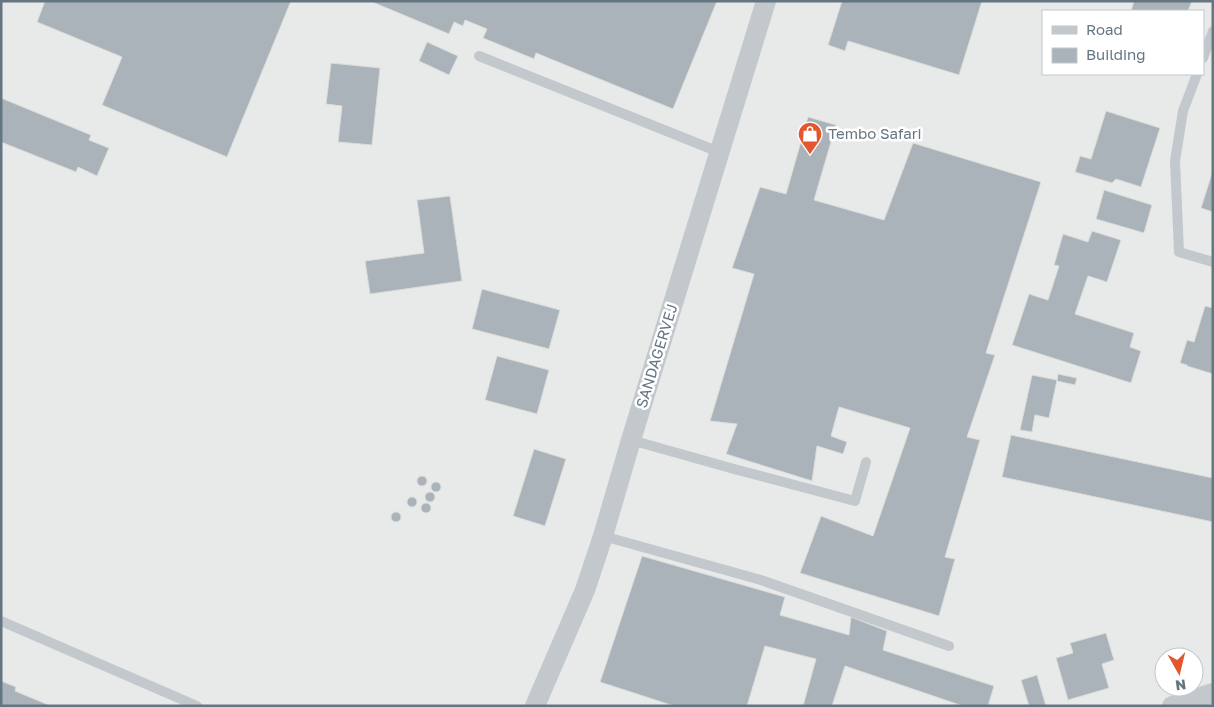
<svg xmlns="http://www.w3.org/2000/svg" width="1214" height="707" viewBox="0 0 1214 707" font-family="'Golos Text',sans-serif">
  <rect width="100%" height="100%" fill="#fafaf8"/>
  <!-- built -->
  <path fill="#e8e9e9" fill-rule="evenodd" d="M1,1h1212v705h-1212zM1043,11h160v63h-160zM1164,657h30v30h-30z"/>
  <!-- building -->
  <path fill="#aab3b9" stroke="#dcdcda" d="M45,1h246l-64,156 -125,-52 20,-48 -85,-35z
    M370,1h347l-44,108 -137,-56 -2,6 -51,-21 4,-9 -22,-9 -2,6 -9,-4 -5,12z
    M842,1h140l-23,74 -111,-34 -3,10 -17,-6z
    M1134,1h58l-4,10h-57z
    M427,42l31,14 -9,19 -30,-14z
    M331,63l49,5 -8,77 -34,-3 4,-36 -16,-2z
    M1,98l90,37 -2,5 20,8 -12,28 -19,-9 -2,5 -75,-30z
    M1106,111l54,17 -19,59 -25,-8 -4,4 -37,-11 5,-16 11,3z
    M808,117l28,8 -22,75 70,20 29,-77 128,39 -55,171 9,2 -28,82 13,3 -35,117 10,2 -16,57 -139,-43 21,-57 52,20 37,-108 -71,-21 -8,29 16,6 -4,12 -26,-8 -5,35 -86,-27 11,-30 -27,-3 44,-147 -22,-6 28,-81 26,7z
    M1213,170v42l-12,-4z
    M1104,190l48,15 -8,28 -48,-14z
    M450,196l12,85 -92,13 -5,-33 59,-8 -7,-53z
    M1092,231l29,9 -14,42 -19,-6 -13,38 59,19 -4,14 11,4 -10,32 -119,-38 17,-51 19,6 11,-34 -5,-1 9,-31 25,8z
    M482,289l78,21 -11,39 -77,-20z
    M1205,306l8,2v66l-26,-8v-1l-7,-2 7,-23 7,2z
    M497,356l52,14 -12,44 -52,-14z
    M1058,374l19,4 -2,7 -18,-4z
    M1032,375l25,5 -8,38 -14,-3 -3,17 -12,-2z
    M1011,435l202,43v44l-211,-45z
    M534,449l32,10 -21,67 -32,-10z
    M417 481a5 5 0 1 1 10 0a5 5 0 1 1-10 0Z
    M431 487a5 5 0 1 1 10 0a5 5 0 1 1-10 0Z
    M425 497a5 5 0 1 1 10 0a5 5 0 1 1-10 0Z
    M407 502a5 5 0 1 1 10 0a5 5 0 1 1-10 0Z
    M421 508a5 5 0 1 1 10 0a5 5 0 1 1-10 0Z
    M391 517a5 5 0 1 1 10 0a5 5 0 1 1-10 0Z
    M642,556l143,41 -5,18 69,20 2,-18 36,14 -4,19 111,36 -6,20h-25l-118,-40 -13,40h-29l13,-47 -51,-13 -18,60h-73l-74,-24z
    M1106,633l8,27 -12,4 7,24 -41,12 -12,-42 17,-5 -3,-10z
    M1037,675l9,31h-17l-8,-26z
    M1,681l15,6 -1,4 36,15h-50z"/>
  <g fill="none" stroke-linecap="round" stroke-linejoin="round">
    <!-- service -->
    <path stroke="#c3c8cc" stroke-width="10" d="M479,56l240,96
      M1203,58l10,-27
      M1197,74l-14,37 -8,50 4,91 34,10
      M631,440l103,29 121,32 11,-39
      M603,536l158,44 188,66
      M1,621l196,85"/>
    <!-- minor -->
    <path stroke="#c3c8cc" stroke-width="20" d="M535,706l50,-116 18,-54 28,-96 135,-439
      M1172,706l41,-13"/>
  </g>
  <!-- icons -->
  <defs>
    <symbol id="shop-pin" viewBox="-11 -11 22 30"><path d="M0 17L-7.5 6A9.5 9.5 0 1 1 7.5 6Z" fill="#e4572e" stroke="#fff"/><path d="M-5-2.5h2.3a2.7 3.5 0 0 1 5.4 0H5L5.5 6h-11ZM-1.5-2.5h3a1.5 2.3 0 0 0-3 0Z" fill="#fff"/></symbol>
  </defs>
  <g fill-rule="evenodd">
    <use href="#shop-pin" x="796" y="120" width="28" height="38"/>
  </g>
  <g text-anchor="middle" stroke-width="5" stroke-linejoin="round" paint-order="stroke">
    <!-- poi labels -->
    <g font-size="15" fill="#657683" stroke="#fff" text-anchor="start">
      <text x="828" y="139">Tembo Safari</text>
    </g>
    <!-- street labels -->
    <g font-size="15" fill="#657683" stroke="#fff">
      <text transform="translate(657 356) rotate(-73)" y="5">SANDAGERVEJ</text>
    </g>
  </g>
  <!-- border -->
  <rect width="1214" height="707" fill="none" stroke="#657683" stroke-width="5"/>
  <!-- legend -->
  <rect x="1042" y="10" width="162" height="65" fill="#ffffff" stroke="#c1c8cd"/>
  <rect x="1052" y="26" width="25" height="8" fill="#c3c8cc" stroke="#c1c8cd"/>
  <text x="1086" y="35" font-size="15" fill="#657683">Road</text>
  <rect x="1052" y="48" width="25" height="15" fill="#aab3b9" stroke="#c1c8cd"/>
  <text x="1086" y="60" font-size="15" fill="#657683">Building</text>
  <!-- north arrow -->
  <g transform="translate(1179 672) rotate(172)"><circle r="24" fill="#ffffff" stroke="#c1c8cd"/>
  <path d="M0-4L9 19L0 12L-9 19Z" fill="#e4572e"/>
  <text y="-8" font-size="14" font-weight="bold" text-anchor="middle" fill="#657683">N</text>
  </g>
</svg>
